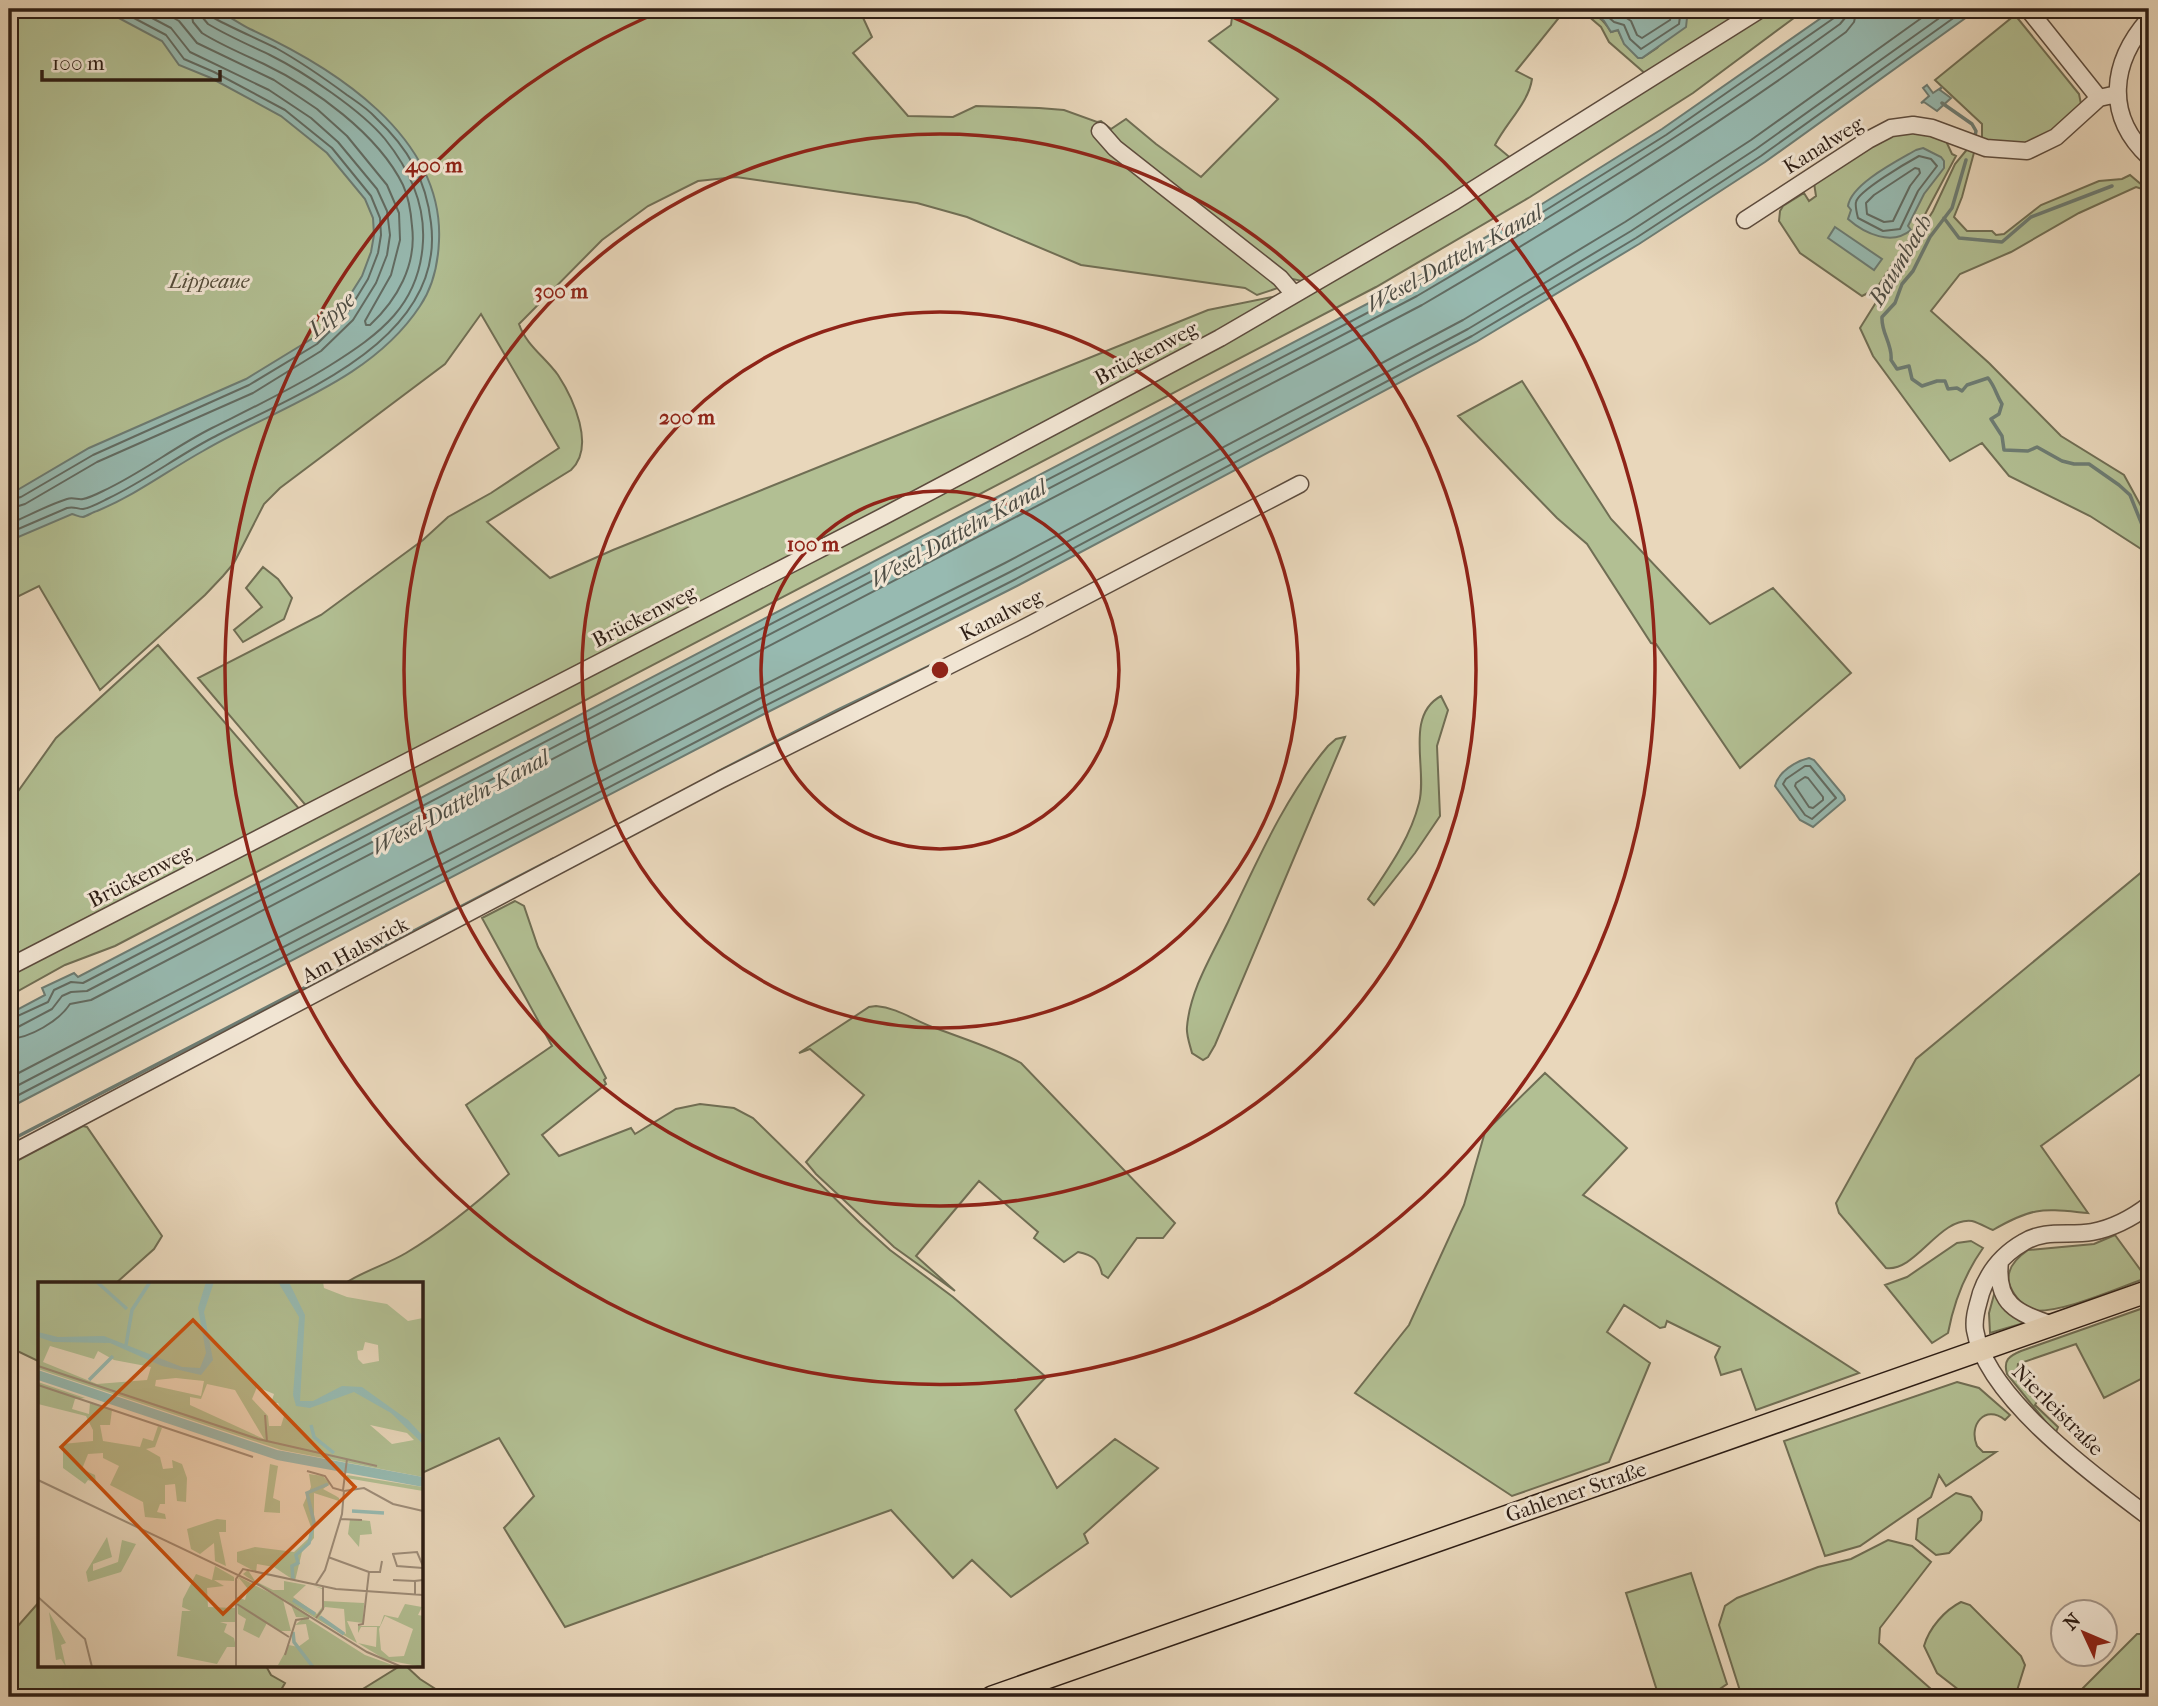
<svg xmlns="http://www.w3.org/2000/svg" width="2158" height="1706" viewBox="0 0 2158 1706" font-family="'IM FELL French Canon',serif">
  <rect width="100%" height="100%" fill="#e9d7bb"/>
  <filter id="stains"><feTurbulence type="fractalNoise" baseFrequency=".00286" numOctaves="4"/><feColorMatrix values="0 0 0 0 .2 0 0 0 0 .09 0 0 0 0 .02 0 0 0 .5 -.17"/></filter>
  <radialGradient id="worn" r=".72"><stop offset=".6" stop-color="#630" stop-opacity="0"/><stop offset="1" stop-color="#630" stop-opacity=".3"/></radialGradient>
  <!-- green -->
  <path fill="#b2bf93" stroke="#706e54" stroke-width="2" d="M9,9h850l13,28 -19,16 55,63 45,1 23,-11 63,2 25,2 33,12 4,-1 10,8 15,-10 30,25 45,33 77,-78 -69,-58 22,-16 1,-8 -23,-8h357l-50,62 16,8c-3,23 -26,44 -37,66l18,15 -211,121 -14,-3 -10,10 -21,7 -12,-7 -164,-23 -114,-48 -50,-14 -181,-26 -38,4 -50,25 -46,34 -83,84c7,21 26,33 39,51 15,23 38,72 13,95l-84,52 63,56 63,-28 595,-240 74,-15 -76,45 -898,468 -110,-130 123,-63 102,-75 25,-23 43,-24 68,-45 -78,-134 -36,50 -165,124 -16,16 -30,59 -11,13 -18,19 -105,95 -61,-104 -30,15z
    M1580,9c12,0 25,12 31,23l7,-2 4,9 20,19 15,-10 31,-35v-4h64l-104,67 -39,-34 -8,-15z
    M1769,9h37l-113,84 -163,104 -154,90 -1261,659 -50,19 -56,31v-22l892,-463 610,-339z
    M2015,15l64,79 2,10 -27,28 -29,15 -43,-6v-17l-47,-44z
    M1916,130l30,11 6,13 4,2 -35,66 -45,67 -14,7 -62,-43 -21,-32 1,-10 3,-5 21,-13 5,8 7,-5 -2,-13 67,-45z
    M1969,147l6,2 -13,48 -8,20 13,14h25l4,4 8,-1 37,-29 58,-24 23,-2 8,-4 19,16 -13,-4 -57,26 -68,39 -51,22 -29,37 58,52 72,73 63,39 23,42 2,1v43l-8,-12 -51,-33 -81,-40 -27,-33 -32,18 -77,-105 -13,-28 73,-117 22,-47z
    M1522,381l89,138 99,105 63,-36 78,85 -111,95 -84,-124 -5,-1 -64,-99 -30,-26 -99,-102z
    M263,567l15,12 14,19 -8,21 -41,23 -9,-12 28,-23 -16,-19z
    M158,645l143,166 -292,152v-159l47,-66z
    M1441,696l7,14 -11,36 3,70 -25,37 -41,52 -6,-6c20,-30 42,-60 51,-96 9,-33 -15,-87 22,-107z
    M1345,737l-130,308 -7,12 -5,3 -11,-7c-2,-8 -6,-18 -5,-26 3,-37 25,-72 41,-105 29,-60 56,-124 100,-176l8,-7z
    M2149,866v202l-108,78 47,67c-45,-4 -54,-7 -95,17 -7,-3 -14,-7 -21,-9 -33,-4 -56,51 -86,47l-47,-55 -3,-10 80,-144z
    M515,901l9,5 14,41 68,131 -2,2 2,4 -64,51 17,21 72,-28 4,6 41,-25 24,-5 34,4 19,10 107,105 30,27 63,47 93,80 -31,33 42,78 58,-49 43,29 -74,66 4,9 -77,54 -39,-37 -19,18 -62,-68 -326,117 -61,-99 30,-32 -35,-58 -77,35v-189h-78c19,-13 42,-19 62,-31 37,-22 71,-50 103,-79l-43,-69 86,-59 -70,-128z
    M876,1006c23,2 40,16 62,23 29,11 56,19 83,34l154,160 -12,15h-26l-29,40 -6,-4c-3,-14 -9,-19 -24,-22l-14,10 -30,-24 4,-6 -59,-51 -63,75 39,35 -61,-44 -78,-73 -10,-12 58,-67 -54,-46 -11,4 70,-46z
    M1545,1073l82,75 -44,47 276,178 -103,37 -15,-41 -20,6 -6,-18 5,-10 -53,-26 -2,6 -5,1 -36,-23 -17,27 43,31 -41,99 -97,34 -157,-103 54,-68 55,-120 21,-73z
    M83,1126l4,1 75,109 -8,13 -39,35h-75v78l-31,-15v-182z
    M2115,1235l27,37 7,-2v7c-29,10 -92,39 -120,33 -24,-21 -30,-40 -1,-60l66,-6z
    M1971,1241l12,7c-19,27 -29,53 -35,85l-16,10 -47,-58 22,-8 50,-34z
    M1995,1291l29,32 -34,10 -1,-20z
    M2149,1306v69l-45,23 -28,-54 -58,20 -1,8 21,28 -3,5 23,22 -2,5h-2l-47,-58c-4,-14 2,-18 14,-23z
    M1957,1382l22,6 31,27 -5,5c-20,-16 -37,5 -28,26l6,6h13l-50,34 -7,-11 -8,22 -71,49 -35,10 -41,-115z
    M1956,1493l15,4 11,15 -1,8 -32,33 -13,2 -20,-16 2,-20z
    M1888,1540l24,6 19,16 -51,66 -1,15 61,54h-198l-23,-72 6,-19 12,-8 81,-31 33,-8z
    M1691,1573l36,111 -19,13h-49l-33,-104z
    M40,1601v65h226l5,9 14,8 -8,14h-267l-1,-61z
    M1961,1602l9,3 51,51 4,9 -10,32h-47l-31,-24 -13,-27c5,-18 21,-36 37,-44z
    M2137,1634h12v63h-75z
    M400,1666h6l14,13 28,18h-98z"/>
  <!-- water -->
  <path fill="#97bab1" stroke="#6d7c73" stroke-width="2" d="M102,9c26,0 53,0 79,0 10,0 23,-3 32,0 12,4 25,14 37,20 83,38 194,107 189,212 -1,23 -6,46 -19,65 -49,75 -144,102 -217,145 -36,20 -67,44 -106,60 -4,1 -10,5 -14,6 -4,0 -7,-2 -11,-3l-63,27v-46l80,-47 157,-69 67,-41 27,-27 22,-35 9,-24 3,-17 -1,-17 -8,-19 -38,-46 -46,-37 -70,-38 -32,-13 -17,-24z
    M1588,9h100l-2,18 -44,31h-4l-14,-14 -6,-14 -7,2 -7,-11z
    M1834,9h144l-213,153 -126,82 -163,98 -459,244 -253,128 -755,394v-94l36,-19 -3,-7 32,-15 4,4 1331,-695 125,-73 128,-80z
    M1927,85l6,8 9,-6 -2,3 11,8 -14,13 -13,-9 -3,1 8,-7 -6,-8z
    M1923,148l18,9 3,4v7l-20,26 -16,32 3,4c-19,16 -46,4 -63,-11l3,-9 -3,-4c3,-22 49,-45 68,-56z
    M1835,227l47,32 -8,11 -46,-32z
    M1809,758l5,2 30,36 1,4 -32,27 -13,-7 -25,-34c3,-14 21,-25 34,-28z"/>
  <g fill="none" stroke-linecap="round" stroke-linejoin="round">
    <!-- shore -->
    <path stroke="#626c63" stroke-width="2" d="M158,9l21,12 18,22 77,37 43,29 30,27 40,49 12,28 1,27 -9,35 -26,46 1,4h4c27,-25 47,-60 42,-99 -1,-13 -3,-28 -9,-41 -25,-51 -89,-97 -139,-121 -21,-10 -43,-19 -62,-31l-9,-11 -2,-13
      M1599,9l15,13 10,3 6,14 11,10 38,-25 2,-15
      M1613,9l18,12 6,14 5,3 28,-18 2,-11
      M1919,156l12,3 6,7 -19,25 -18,38 -17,2 -25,-13c-1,-4 -3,-12 -2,-16 2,-11 52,-40 63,-46z
      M1915,168l4,1 1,4 -10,13 -17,35 -9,1 -17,-8 -1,-11 8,-8z
      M9,500l12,-3 72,-42 156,-70 68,-41 29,-29 22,-36 10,-26 3,-18 -1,-17 -9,-22 -39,-48 -47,-38 -71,-38 -30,-13 -18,-24 -49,-26
      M9,509l16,-5 72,-42 156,-69 68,-42 32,-31 23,-37 11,-28 3,-20 -3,-24 -10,-22 -39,-47 -27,-24 -42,-28 -79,-38 -19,-24 -36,-19
      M9,524c19,-8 39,-19 58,-25 6,-2 11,1 16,0 6,-1 14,-5 20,-8 39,-18 71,-44 109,-63 40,-20 80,-39 117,-62 51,-32 91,-61 94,-125 2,-39 -14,-72 -38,-102 -24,-29 -81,-67 -115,-84 -21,-10 -42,-19 -62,-31l-5,-6 -2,-9
      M9,533c19,-8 39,-17 58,-25 7,-2 10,1 16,1 7,-1 18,-7 24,-10 38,-18 69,-42 105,-61 84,-44 234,-97 219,-215 -5,-44 -23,-75 -55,-105 -8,-9 -19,-16 -29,-23 -23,-17 -46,-33 -71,-47 -20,-10 -42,-19 -62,-30l-4,-9
      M1805,766h5l26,32 -24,21 -7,-4 -22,-31 3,-5z
      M1805,777l3,1 15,19v3l-10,8 -4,-1 -14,-21 1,-3z
      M9,1020l39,-18 6,-12 17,-8 12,1 1330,-694 125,-74 128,-80 168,-117 3,-9
      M9,1029l9,-2 34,-18 10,-13 9,-4 16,-1 1330,-695c145,-85 287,-173 423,-272l5,-6 1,-9
      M9,1039c21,-1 50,-18 61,-35l21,-4 1331,-695c145,-85 288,-173 424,-273l8,-10 3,-13
      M9,1078l743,-387 253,-128 458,-243 162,-98 126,-82 183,-131
      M9,1090l748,-390 253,-128 458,-243 163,-98 125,-82 196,-140
      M9,1100l752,-392 253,-128 458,-244 164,-98 125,-82 205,-147"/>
    <!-- stream -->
    <path stroke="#6d7c73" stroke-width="3.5" d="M1942,103l30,21 4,7 -1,5
      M1966,160l-14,48 -22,29 -17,34 -11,13 -7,19 -13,14c-1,16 11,28 9,43l6,9 12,-3 3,13 10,7 15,-5h8l3,8 9,-1 5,3 5,-6 21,-7c8,10 8,17 14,26l-3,10 -8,5 11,17 2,14 24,1 9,-4 25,14 12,3h15l30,21 11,10 19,47
      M1944,218l15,20 43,4 29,-25 81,-31
      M718,772l120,-62 98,-47
      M9,1141l544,-282"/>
    <defs>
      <path id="minor" d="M2028,9l71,89
        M2149,19c-38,43 -45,96 0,138
        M1100,131l15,17 165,130 13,15
        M1745,220l123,-80 23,-12 22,-3 19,3 54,20 41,3 29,-14 43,-39 18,-4
        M9,967l875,-451 336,-178 235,-137 306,-192
        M9,1155l711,-375 304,-152 276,-144
        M2149,1205c-17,13 -35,23 -57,27 -23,4 -47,-3 -68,10 -21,12 -35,28 -43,51 -3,12 -8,24 -6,37 11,68 121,147 174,187
        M2000,1261c-5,43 17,52 53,64"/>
      <path id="major" d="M992,1697l1157,-406"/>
    </defs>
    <!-- minor casing -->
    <use href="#minor" stroke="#5d4c3e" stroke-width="19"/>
    <!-- major casing -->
    <use href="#major" stroke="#2e1e15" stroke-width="24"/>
    <!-- minor -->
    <use href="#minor" stroke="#f1e5d3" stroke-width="16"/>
    <!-- major -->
    <use href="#major" stroke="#e9d7bb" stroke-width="21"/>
  </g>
  <!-- distance rings -->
  <g fill="none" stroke="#8f2418" stroke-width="3.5">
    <circle cx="940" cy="670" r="179"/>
    <circle cx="940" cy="670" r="358"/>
    <circle cx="940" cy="670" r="536"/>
    <path d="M1214 9A715 715 0 1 1 666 9"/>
  </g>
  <g text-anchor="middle" stroke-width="6" stroke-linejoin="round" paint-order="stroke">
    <!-- street labels -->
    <g font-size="21" fill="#2e1e15" stroke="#f1e5d3">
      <text transform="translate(1823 145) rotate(-32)" y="7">Kanalweg</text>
      <text transform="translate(1146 353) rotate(-28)" y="7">Brückenweg</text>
      <text transform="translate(1001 615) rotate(-27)" y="7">Kanalweg</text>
      <text transform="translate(644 616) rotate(-27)" y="7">Brückenweg</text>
      <text transform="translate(140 876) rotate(-27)" y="7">Brückenweg</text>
      <text transform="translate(355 950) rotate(-28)" y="7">Am Halswick</text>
      <text transform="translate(2058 1410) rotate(45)" y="7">Nierleistraße</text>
      <text transform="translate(1576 1492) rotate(-19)" y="7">Gahlener Straße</text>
    </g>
    <!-- park labels -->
    <g font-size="21" font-style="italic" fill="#564e3b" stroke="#f1e5d3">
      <text x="209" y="288">Lippeaue</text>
    </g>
    <!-- water labels -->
    <g font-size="23" font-style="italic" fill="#4e4d44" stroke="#f1e5d3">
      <text transform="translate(1454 258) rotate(-29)" y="8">Wesel-Datteln-Kanal</text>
      <text transform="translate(1900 260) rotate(-59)" y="8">Baumbach</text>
      <text transform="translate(331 314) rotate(-42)" y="8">Lippe</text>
      <text transform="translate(958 533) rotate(-29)" y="8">Wesel-Datteln-Kanal</text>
      <text transform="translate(460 802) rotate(-28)" y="8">Wesel-Datteln-Kanal</text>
    </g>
  </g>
  <!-- overview -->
  <g transform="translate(38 1282)">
    <rect width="385" height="385" fill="#e9d7bb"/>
    <path d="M0,0h285l1,6 23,9 40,7 21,17 15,-3v159l-142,-27 -243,-81zM327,60l13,3 1,16 -16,3 -5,-5 -1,-8 6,-1zM12,64l44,13 4,-8 16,9 37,7 -4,13 -50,4 -54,-22zM138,96l28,3 -3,15 -46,-10 1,-6zM169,102l28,6 29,49 -74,-34v-8l11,2zM219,105l17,7 -3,9h7l6,13 -3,10h-12l-1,-10 -16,-17zM332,143l37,8 7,7 -22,4zM0,100l47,16 -10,1 -3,10 17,5 1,-11 22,7 -2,15h-10l3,16 37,6 3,-9 10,3 5,-15 4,2 -7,19 -9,2 14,8 3,12 10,-1 -1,-8 10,4 5,14 -1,24 -9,-1 -2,-17 -10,1v19h-5l-3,8 8,2 1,5 -21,-2 -2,-15 -33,-17 9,-19 -16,-8v-5l-15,1 -6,15 13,6 1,8 -8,-3 -3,4 -22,-16v-24l30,-3v-11l-7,-14 -48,-12zM232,182l8,2 -5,32 7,3v12l-16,-1zM271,192l14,2 7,8 -7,5 13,7 3,2v3l-25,-8v45l-12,14 -7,29 -21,-14 -17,-3 -1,8 -19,-10v-10l18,-5 39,5 15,-14 2,-11 -8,-22 8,-18zM309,193l76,12v4l-77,-13zM179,237l9,1v12h-7l7,34 -11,-5 -1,-18 -14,11 -9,-5 -4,-20zM312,237l20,2 2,13 -12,1 -1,12 -11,-13zM69,255l5,20 -19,7v7l25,-9 4,-22 14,4 -15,28 -33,10 -2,-10zM177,284l19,11v4l-20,-1 10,6 -17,2 1,19 27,1v14h-15l7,2 -3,8 10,6 2,9h-9l-10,17 -40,-8 5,-45h9l-9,-4 1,-8 13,-25 16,6zM210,288l7,11 18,9h11v-9l22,4 -13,12 24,17 5,-7v-18l-8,-3 8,2 1,13 41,2 -1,20 -16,-2 10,22 -110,-66 -4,-3zM287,325l19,2 2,25 -26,-18zM201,295l53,27 21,14 -17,-1 -5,-12 -8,-5 8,31h-11l-13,-8 -8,15 -16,-8 3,-11 -8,-5 -1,-17 8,3 3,-11 -9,-11 -3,8zM367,322l17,3 -4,8 5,1v51l-37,-7 -28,-17 18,4 1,-20h-16l-3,6v-7h22l4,-11 14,3zM347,334l28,13 -9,27 -15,1 -8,-7 -2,-21zM11,330l17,31 -5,2 5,22 -5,-8 -5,1zM267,335l60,38 33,12 -120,-2 11,-20 9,2 11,-8 -3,-15 -11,1z" fill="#b2bf93" fill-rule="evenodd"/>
    <path d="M168,0h8l-10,30 9,48 -12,15 -39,-9 -52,-23 -57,-1 -15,-5v-5l20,5 46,-1 78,31 18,1 6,-15 -8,-45zM240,0h11l16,33 -5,86h13l29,-15 20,1 46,33 15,16v8l-32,-31 -37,-21 -44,16 -14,-2 -3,-11 6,-78zM0,88l239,80 146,27v10l-146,-27 -239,-80z" fill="#97bab1"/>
    <path fill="none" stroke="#97bab1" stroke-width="3.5" d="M59,0l30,27M88,63l6,-35 18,-28M51,98l24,-24M273,143l3,12 20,16M314,229l32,2M255,297l-1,-13 6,-3 -2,-8 13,-12 5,-21 -7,-29 21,-9M255,318l22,14M282,335l24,17M255,350l1,10 19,25"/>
    <path fill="none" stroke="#9e8d79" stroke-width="2" d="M0,84l220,73 119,27M0,103l215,72M227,133l2,27M269,189l18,5 8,12 11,3M0,198l221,105 108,67 35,15M305,208l4,-31M306,209l20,-3 29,16 30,7M302,237l22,1M354,272l25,-2 6,14M355,272l4,12 26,2M290,275l41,15 -6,52 -5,1M331,290h11l2,-11M355,298l22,1M278,302l9,-14 17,-56 2,-23M377,312v-13l8,-1M0,315l47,42 7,28M199,322l52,33M278,336l7,-9v-22M247,373l11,-35 13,-2M198,385v-88l7,-10 93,20 87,6"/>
    <path fill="#cc500d" fill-opacity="0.15" stroke="#cc500d" stroke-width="3.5" d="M155,38l162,167 -132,127 -162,-167z"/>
    <rect width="385" height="385" fill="none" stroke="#2e1e15" stroke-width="3.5"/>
  </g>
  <circle cx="940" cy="670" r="10" fill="#8f2418" stroke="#f1e5d3" stroke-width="3.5"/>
  <g font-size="21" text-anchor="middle" font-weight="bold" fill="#8f2418" stroke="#f1e5d3" stroke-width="6" stroke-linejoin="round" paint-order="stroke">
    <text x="434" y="172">400 m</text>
    <text x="561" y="298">300 m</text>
    <text x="687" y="424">200 m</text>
    <text x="813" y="551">100 m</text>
  </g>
  <!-- margin -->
  <rect width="2158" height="1706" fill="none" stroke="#e9d7bb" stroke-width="35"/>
  <rect x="10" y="10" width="2137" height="1685" fill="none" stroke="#2e1e15" stroke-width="3.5"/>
  <rect x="18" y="18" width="2123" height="1671" fill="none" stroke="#2e1e15" stroke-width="2"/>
  <!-- north arrow -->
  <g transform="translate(2084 1633) rotate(314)"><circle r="33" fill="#f1e5d3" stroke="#a39587" stroke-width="2"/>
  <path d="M0-5L12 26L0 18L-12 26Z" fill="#8f2418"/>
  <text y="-10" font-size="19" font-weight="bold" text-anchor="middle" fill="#2e1e15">N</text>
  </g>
  <!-- scale -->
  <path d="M42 70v10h178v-10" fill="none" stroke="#2e1e15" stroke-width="3.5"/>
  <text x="52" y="70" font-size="21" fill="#2e1e15" stroke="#f1e5d3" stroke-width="5" paint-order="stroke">100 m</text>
  <rect width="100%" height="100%" filter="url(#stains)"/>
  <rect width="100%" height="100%" fill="url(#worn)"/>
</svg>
